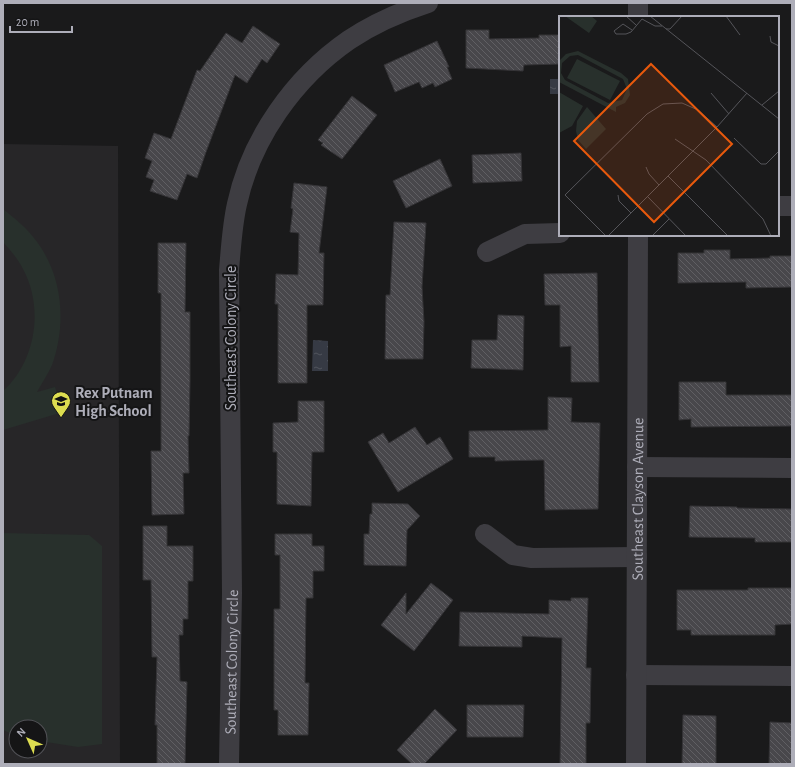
<svg xmlns="http://www.w3.org/2000/svg" width="795" height="767" viewBox="0 0 795 767" font-family="'Alegreya Sans',sans-serif">
  <defs>
    <pattern id="water-ripples" width="26" height="14" patternUnits="userSpaceOnUse"><rect width="26" height="14" fill="#363a44"/><path d="M2 4q2-2 4 0t4 0M15 11q2-2 4 0t4 0" fill="none" stroke="#51545d"/></pattern>
    <pattern id="building-back-hatch" width="6" height="6" patternUnits="userSpaceOnUse"><rect width="6" height="6" fill="#48474b"/><path d="M-1 5l2 2M0 0l6 6M5-1l2 2" fill="none" stroke="#605f63"/></pattern>
  </defs>
  <rect width="100%" height="100%" fill="#1a1a1b"/>
  <!-- built -->
  <path fill="#272628" fill-rule="evenodd" d="M3,144l115,2 2,618h-117zM16,727h24v24h-24z"/>
  <!-- pitch -->
  <path fill="#28302c" d="M3,209c11,9 22,17 31,29 29,36 33,85 18,127 -4,9 -10,18 -15,27l18,-5 8,25 -60,18v-39c33,-30 41,-83 20,-122 -5,-10 -12,-18 -20,-27z
    M3,533l86,2 13,11v198l-24,3 -38,-6v-14h-24v9l-13,-6z"/>
  <!-- water -->
  <path fill="url(#water-ripples)" d="M550,79h10v15h-10z
    M313,340l15,1v30h-16z"/>
  <!-- building -->
  <path fill="url(#building-back-hatch)" stroke="#353437" d="M253,26l27,18 -13,19 -5,-4 -15,24 -12,-8 -29,77 -9,26 -10,-4 -10,26 -27,-9 4,-11 -8,-3 6,-16 -7,-3 9,-25 17,6 26,-69 3,1 26,-38 16,10z
    M466,30h23v9l50,-1v-3h21v29l-36,1 -1,6 -57,-3z
    M437,41l12,26h-2l5,12 -17,8 -2,-4 -11,5 -3,-6 -24,10 -11,-27z
    M352,96l25,19 -35,44 -21,-14 2,-2 -5,-3z
    M521,153l1,28 -49,2 -1,-28z
    M440,159l12,27 -46,22 -13,-27z
    M294,183l33,4 -8,66h5l-1,52h-16v78h-29v-79h-3l1,-30 22,1 1,-42 -9,-1 3,-23 -2,-1z
    M394,222l32,1 -4,64 2,35 -1,37h-38l1,-64h4z
    M158,243h28l-1,69h5v69l-1,55h-1l1,37h-6l1,41 -32,1 -1,-64h10v-158h-3z
    M704,250h26v9l40,-1v-2h22v31l-46,1v-6l-68,1v-30h26z
    M597,273l2,109h-28v-36l-11,1v-42h-15l-1,-31z
    M498,315l26,1 -1,54 -52,-2 1,-28h25z
    M679,382h47v13h66v31l-101,1v-8l-12,1z
    M548,397l24,1 -1,24 29,1 -2,86 -53,1 -1,-50 -49,1v-4h-26v-26l79,-1z
    M298,401h26v51h-12l-1,54 -34,-2v-52h-4v-29l25,-1z
    M415,427l12,18 13,-8 13,22 -55,33 -30,-50 15,-9 6,10z
    M372,503l36,1 12,12 -13,14 -1,36 -42,-1v-31h5l1,-20h2z
    M690,506l47,1v1l55,1v33h-37v-4l-66,-1z
    M143,526h24v20h26v35h-5v38h-5v16h-4l1,46 7,1 -2,82h-28v-39h-2l2,-68h-5l-1,-77h-8z
    M275,534h37v12h12v25h-11v27h-7l-1,85h4l-1,52h-30v-25h-4v-101h6v-54h-5z
    M431,583l22,17 -39,51 -33,-26 25,-32v21z
    M748,588h44v36l-17,1v10h-84v-5h-14v-40h71z
    M571,598h17l-2,70h5l-1,55h-4v41h-26l2,-126 -40,-2v11l-63,-1 1,-34 89,2v-14l22,1z
    M467,705h57l-1,32h-56z
    M435,709l22,21 -33,34h-12l-15,-14z
    M683,715l33,1v48h-34z
    M770,722l22,1v41h-23z"/>
  <g fill="none" stroke-linecap="round" stroke-linejoin="round">
    <!-- minor -->
    <g stroke="#3e3d42" stroke-width="20">
      <path d="M638,17v-14"/>
      <path d="M778,206h14"/>
      <path d="M487,252l38,-18 35,-1"/>
      <path d="M637,467l155,1"/>
      <path d="M485,534l28,21 19,3 105,-1"/>
      <path d="M636,675l156,1"/>
      <path id="s1" d="M229,764l3,-171 -3,-323c2,-22 3,-44 8,-66 14,-65 57,-126 112,-164 24,-16 51,-28 79,-37"/>
      <path id="s2" d="M636,764l2,-529"/>
    </g>
  </g>
  <!-- icons -->
  <defs>
    <symbol id="school-pin" viewBox="-11 -11 22 30"><path d="M0 17L-7.5 6A9.5 9.5 0 1 1 7.5 6Z" fill="#dddd50" stroke="#151516"/><path d="M0-5L7-2L0 1L-7-2ZM-4 1L0 2.5L4 1V4Q0 6-4 4Z" fill="#111"/></symbol>
  </defs>
  <g fill-rule="evenodd">
    <use href="#school-pin" x="50" y="390" width="22" height="30"/>
  </g>
  <g text-anchor="middle" stroke-width="4" stroke-linejoin="round" paint-order="stroke">
    <!-- street labels -->
    <g font-size="16" fill="#aeaeb9" stroke="#151516">
      <text transform="translate(230 338) rotate(-90)" y="6">Southeast Colony Circle</text>
      <text dy="6" stroke="none"><textPath href="#s2" startOffset="265">Southeast Clayson Avenue</textPath></text>
      <text dy="6" stroke="none"><textPath href="#s1" startOffset="102">Southeast Colony Circle</textPath></text>
    </g>
    <!-- poi labels -->
    <g font-size="16" font-weight="bold" fill="#aeaeb9" stroke="#151516" text-anchor="start">
      <text x="75" y="398">Rex Putnam<tspan x="75" dy="18">High School</tspan></text>
    </g>
  </g>
  <!-- overview -->
  <g transform="translate(559 16)">
    <rect width="220" height="220" fill="#1a1a1b"/>
    <path d="M6,0h26l6,5 -8,12zM19,35l43,22 7,6 2,16 -5,8 -9,4v5l-57,-30v-21l7,-7zM19,39l45,24 4,10 -5,11 -14,3 -43,-23 -4,-7 1,-10 8,-7zM18,43l43,22 -10,19 -43,-22zM0,76l24,14 -11,20 -13,7zM28,91l19,22 -20,20 -8,-9 -2,-9 1,-10z" fill="#28302c" fill-rule="evenodd"/>
    <path fill="none" stroke="#55555a" stroke-width="1" d="M67,0l10,9M91,0l129,103M167,0l14,19M107,13h4l12,-13M73,14l-9,-6 -9,7 2,3h10l5,-2 11,-13 13,7h7M211,20l1,6 8,4M152,77l18,21M203,89l17,-14M175,122l27,26h5l13,-13M116,123l31,21 57,59 8,17M87,151l3,7 10,11M109,160l60,60M59,179l1,6 12,12M88,180l39,40M47,220l-41,-41 82,-81 16,-10 19,-1 16,7 19,17M49,220l109,-109 30,-34M93,220l17,-17"/>
    <path fill="#e8590c" fill-opacity="0.15" stroke="#e8590c" stroke-width="2" d="M92,48l81,80 -78,78 -80,-81z"/>
    <rect width="220" height="220" fill="none" stroke="#aeaeb9" stroke-width="2"/>
  </g>
  <!-- border -->
  <rect width="795" height="767" fill="none" stroke="#aeaeb9" stroke-width="8"/>
  <!-- north arrow -->
  <g transform="translate(28 739) rotate(315)"><circle r="19" fill="#151516" stroke="#525257"/>
  <path d="M0-3L7 15L0 10L-7 15Z" fill="#dddd50"/>
  <text y="-6" font-size="11" font-weight="bold" text-anchor="middle" fill="#aeaeb9">N</text>
  </g>
  <!-- scale -->
  <path d="M10 26v6h62v-6" fill="none" stroke="#aeaeb9" stroke-width="2"/>
  <text x="16" y="26" font-size="12" fill="#aeaeb9" stroke="#151516" stroke-width="3" paint-order="stroke">20 m</text>
</svg>
